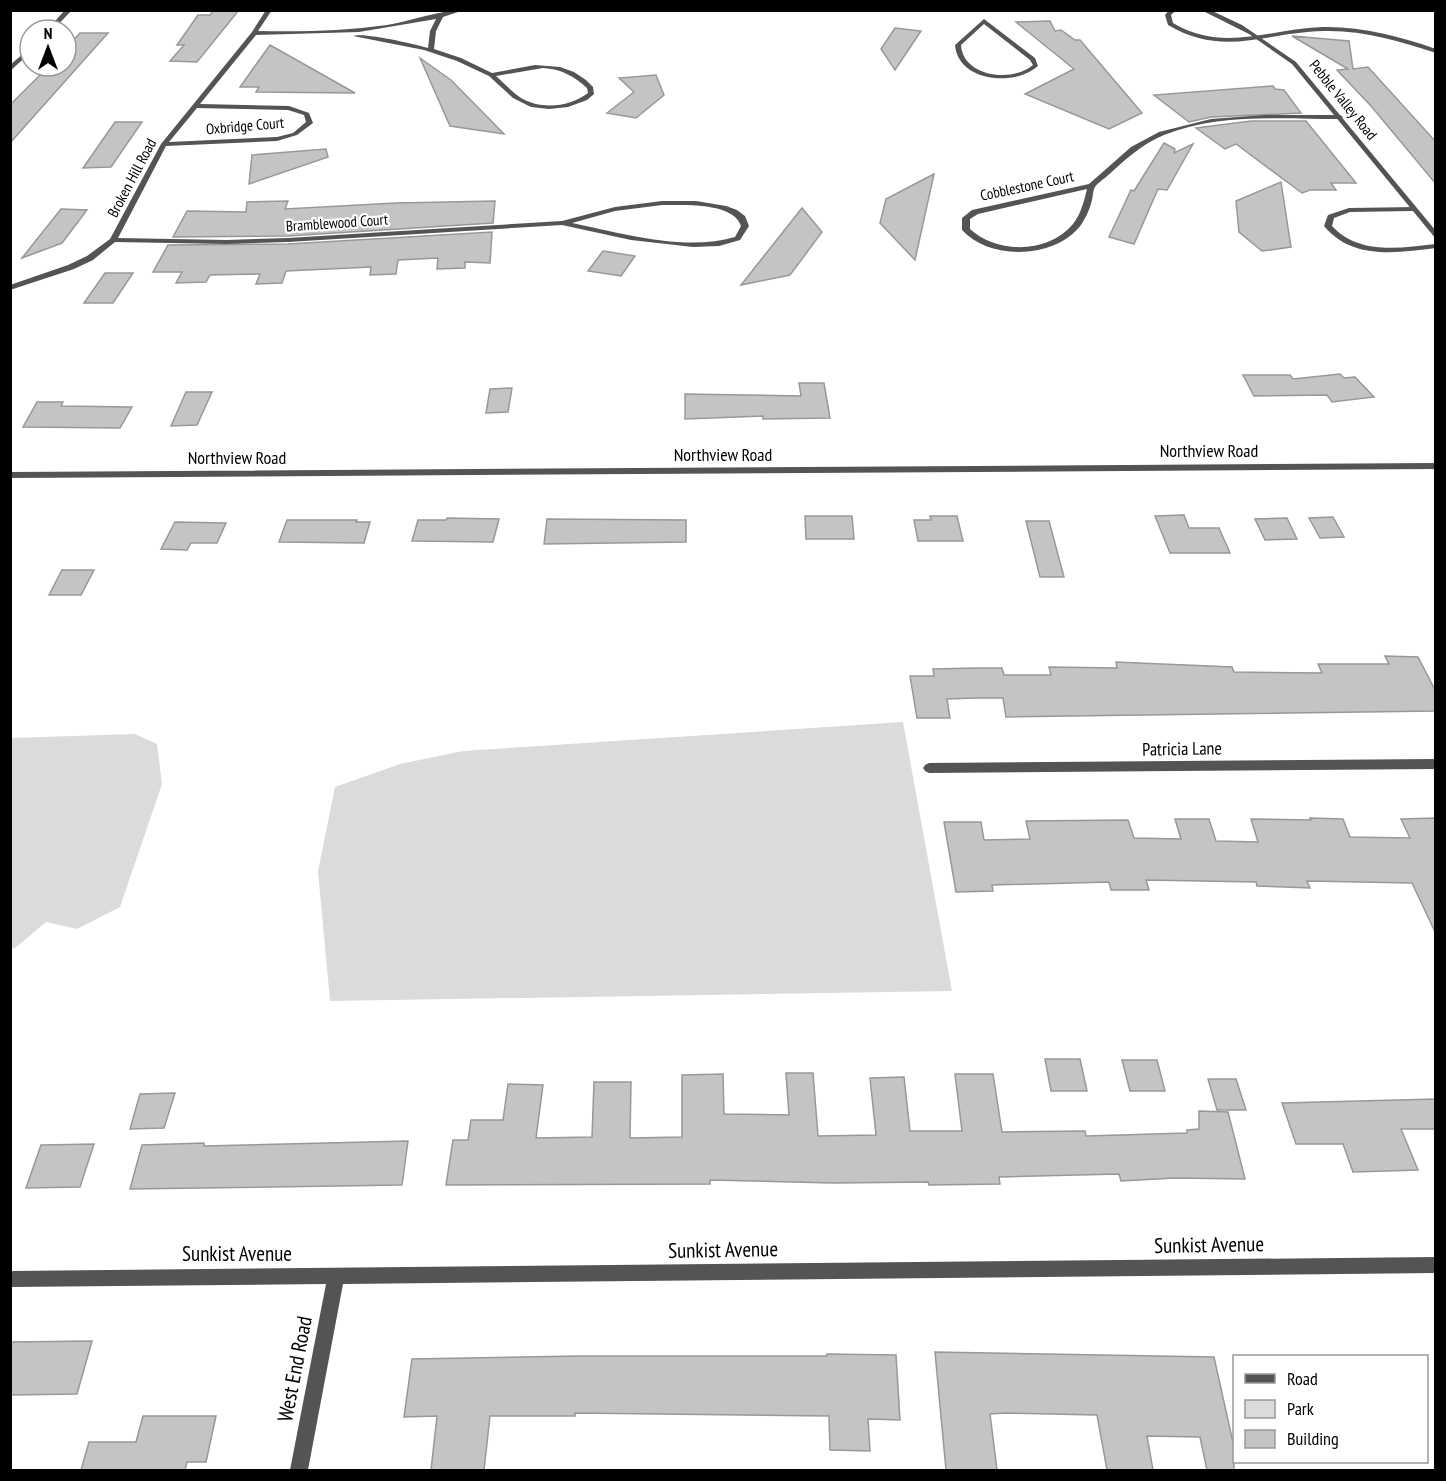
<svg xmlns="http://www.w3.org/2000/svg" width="1446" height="1481" viewBox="0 0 1446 1481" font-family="'PT Sans Narrow',sans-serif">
  <rect width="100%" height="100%" fill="#fff"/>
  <!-- green -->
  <path fill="#dbdbdb" d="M903,722l49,269 -622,10 -12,-130 17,-84 65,-23 63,-13z
    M135,734l22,10 5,40 -42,123 -43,22 -31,-7 -32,27 -3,-2v-209z"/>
  <!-- building -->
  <path fill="#c4c4c4" stroke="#989898" stroke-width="1.5" d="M214,10h25l-42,52 -27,-1 14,-16h-7l21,-30h12z
    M1050,21l5,10 6,-1 14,10h5l62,73 -33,16 -84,-35 49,-25 -58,-47z
    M895,28l26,3 -26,39 -14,-21z
    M80,33h28l-98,110v-38l39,-39h17v-18z
    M1292,36l57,5 4,28 15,-2 68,75v42l-65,-78 -34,-36 11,-1z
    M270,45l85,48 -99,-1 3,-5h-19z
    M420,58l31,22 53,54 -54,-8z
    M656,75l8,20 -28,23 -29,-5 27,-21 -15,-14z
    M1273,86l2,3 9,1 17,23 -90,4 -22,5 -35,-27z
    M1251,121h55l50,62h-25l5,7h-26l-8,3 -66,-49 -11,5 -29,-21z
    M115,122h27l-31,45 -28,1z
    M1164,143l11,6 -1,4 19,-9 -26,46 -9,-1 -24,55 -25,-7 22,-47 3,1z
    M326,149l2,8 -79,27 3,-29z
    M934,174l-19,86 -35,-37 6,-24z
    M1281,182l10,65 -29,4 -23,-19 -3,-31z
    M288,201l-3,8 111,-6 99,-2 -2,22 -205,13 -115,1 14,-26 59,1 1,-10z
    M802,208l20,24 -32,43 -49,10z
    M61,209l26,1 -25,33 -40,15z
    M492,232l-2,31 -25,-1v6l-28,1 1,-11 -40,2 -2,14 -26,1 1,-8 -85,4 -4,12 -26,1 4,-10 -50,1 -4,7 -30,1 6,-11h-29l15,-27 120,-1z
    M603,251l32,5 -14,20 -33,-5z
    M105,273h28l-20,30h-29z
    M1340,374l4,4 11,-1 19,20 -42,5 -5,-7 -73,1 -11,-21h47l3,4z
    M799,383h25l6,35 -67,1v-3l-78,3v-25l116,2z
    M512,388l-4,24 -22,1 4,-24z
    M186,392h26l-15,33 -26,1z
    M37,402h26l-2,4 71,1 -12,21 -97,-1z
    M1184,515l5,13h30l11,25h-60l-15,-37z
    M805,516h47l2,23h-48z
    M930,516h27l6,25h-45l-4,-21h17z
    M1333,517l11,20 -24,1 -11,-20z
    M447,518l52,1 -6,23 -81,-1 6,-21h28z
    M1287,518l10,21 -32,1 -10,-21z
    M547,519l139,1v22l-142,2z
    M287,520h70l-1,2h14l-6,21 -85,-1z
    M1026,521h23l15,56h-24z
    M175,522l51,1 -9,20h-26l-4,7 -26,-1z
    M62,570h32l-13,25h-32z
    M1385,656l33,1 18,35v19l-430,6 -3,-19h-28l-28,1 3,19h-33l-7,-42h24l-1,-7 44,-1h25l2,7h47l-2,-8 68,1 -1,-6 116,5 2,5 88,1 -4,-9h71z
    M1310,818l33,1 7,18 60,1 -9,-19 35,-1v116l-24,-51 -105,-2 3,7 -53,-2 -1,-4 -110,-2 3,10h-38l-2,-8 -117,3 1,6 -37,1 -12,-70h37l3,18 46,-1 -4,-18 102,-1 6,18 47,1 -6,-20h34l7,22 42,1 -7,-23 60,1z
    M1045,1059h35l7,32h-36z
    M1122,1060h35l8,31h-35z
    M786,1073h27l5,63 58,-1 -6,-57 34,-1 6,54h52l-7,-57h38l9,58 83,-1 1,5 101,-3v-3l12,-1v-18l29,1 17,67 -70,-1 -54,3 -2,-7 -120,3 1,7 -71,1 -1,-3 -95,1 -123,-3v4l-264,1 7,-45h15l3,-20h32l5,-36 35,1 -7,53 56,-1 2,-55h37l-1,56 52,-1v-62l41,-1 1,40 65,1z
    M1208,1079h28l10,31h-29z
    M175,1093l-11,35 -34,1 10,-35z
    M1436,1099v30h-35l17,41 -65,2 -10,-28h-47l-14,-41z
    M408,1141l-6,44 -272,4 12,-44 62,-2v3z
    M94,1144l-14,43 -54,1 15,-43z
    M92,1341l-15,53 -67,1v-53z
    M935,1352l279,5 20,90v23h-27l-7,-33 -53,-1 6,34h-46l-10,-55 -91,-2 -16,1 7,56h-51z
    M827,1354l69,1 4,65 -32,-1 2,32 -40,-1 -1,-34 -254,-3v3h-85l-6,54h-53l6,-54 -33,1 8,-58 167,-3h248z
    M143,1416h73l-10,46h-19l-2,8h-104l8,-28h47z"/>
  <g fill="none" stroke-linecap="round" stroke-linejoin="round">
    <!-- minor -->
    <path fill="#545454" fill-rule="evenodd" d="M65,10h7l-19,20h-6z
      M266,10h6l-14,21c43,1 86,0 129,-6 24,-4 53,-15 77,-15l-21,7 -7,14 -2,18 27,9 31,15 43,-8 25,2 14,5 12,8 7,7 1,7 -7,6 -19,7 -19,2 -18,-2 -18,-9 -24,-22 -32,-15 -33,-11 -71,-14c11,-4 61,8 75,12l2,-17 6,-12 -77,13 -103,3 -56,69 89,2 20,7 4,10 -16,12 -20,6 -111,5 -48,92 109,2 61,-2 274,-17 53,-14 47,-6h34l30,5 11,4 8,6 4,10 -9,14 -21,6 -26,1 -62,-7 -69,-15 -274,17 -61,2 -112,-2 -22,18 -19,9 -64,21v-5l58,-20 19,-9 23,-17 51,-95 91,-112zM543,68c18,1 31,8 44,20l1,5c-18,14 -47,17 -67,5 -9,-6 -17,-15 -25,-22zM197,108l91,2 16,5 2,7 -13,11 -16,4 -108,5zM662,205c21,0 72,-3 79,21l-6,11c-50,15 -114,-4 -163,-14l43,-12z
      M1169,10h7l-5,5 2,8c51,30 95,6 149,4 38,-1 78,9 114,22v4c-37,-12 -73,-23 -112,-22 -58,1 -101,27 -156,-6l-3,-10z
      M984,19l51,39 3,8c-23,21 -80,16 -83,-21zM984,24l46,36 3,5c-21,18 -70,12 -72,-20z
      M30,48v5l-20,18v-6z
      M1264,115h76l3,2 -3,2c-57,0 -122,-6 -176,16 -24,10 -40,26 -59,43 -3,2 -8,6 -10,9 -2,3 -2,9 -3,13 -2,9 -6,17 -11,25 -26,34 -91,36 -119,5v-12l10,-8 117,-26 42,-37 28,-15 52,-13zM1087,189c-3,12 -6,25 -14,35 -25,30 -76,30 -103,5v-10l8,-5z
      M1416,207v4h-3l-63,1 -16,6 -2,8c27,29 67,22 104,18v4c-40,5 -84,12 -112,-22l4,-11 21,-7z
      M1436,759v10l-507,4 -4,-2 -2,-3 2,-3 4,-2z
      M1436,1257v16l-1093,11 -35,186h-18l36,-186 -316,3v-16z"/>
    <!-- tertiary -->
    <path fill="#545454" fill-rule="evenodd" d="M1201,10h9l32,15 54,37 140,169v8l-144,-175 -43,-30z
      M1436,463v6l-1426,9v-6z"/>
  </g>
  <g text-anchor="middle" stroke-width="4.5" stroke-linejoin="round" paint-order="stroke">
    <!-- far-street labels -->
    <g font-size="15" fill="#000" stroke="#fff">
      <text transform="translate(1343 100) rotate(51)" y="5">Pebble Valley Road</text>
      <text transform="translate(245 126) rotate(-5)" y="5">Oxbridge Court</text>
      <text transform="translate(132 178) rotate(-62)" y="5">Broken Hill Road</text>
      <text transform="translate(1027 186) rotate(-12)" y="5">Cobblestone Court</text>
      <text transform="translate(337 223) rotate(-4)" y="5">Bramblewood Court</text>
    </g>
    <!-- street labels -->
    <g font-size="18" fill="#000" stroke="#fff">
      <text x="1209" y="457">Northview Road</text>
      <text x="723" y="461">Northview Road</text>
      <text x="237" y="464">Northview Road</text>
      <text transform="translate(1182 749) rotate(-1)" y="6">Patricia Lane</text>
    </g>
    <!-- near-street labels -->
    <g font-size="21" fill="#000" stroke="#fff">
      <text transform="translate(1209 1245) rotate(-1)" y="7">Sunkist Avenue</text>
      <text transform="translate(723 1250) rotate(-1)" y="7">Sunkist Avenue</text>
      <text x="237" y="1261">Sunkist Avenue</text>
      <text transform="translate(295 1369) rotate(-79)" y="7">West End Road</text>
    </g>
  </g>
  <!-- border -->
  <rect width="1446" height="1481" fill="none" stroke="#000000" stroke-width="24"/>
  <!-- legend -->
  <rect x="1233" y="1355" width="195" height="108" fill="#ffffff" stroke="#999999" stroke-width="1.5"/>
  <rect x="1245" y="1374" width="30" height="9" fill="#545454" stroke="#999999" stroke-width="1.5"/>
  <text x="1287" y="1385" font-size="18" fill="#000000">Road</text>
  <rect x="1245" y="1400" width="30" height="18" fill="#dbdbdb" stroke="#999999" stroke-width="1.5"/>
  <text x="1287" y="1415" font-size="18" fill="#000000">Park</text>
  <rect x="1245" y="1430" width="30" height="18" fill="#c4c4c4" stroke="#999999" stroke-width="1.5"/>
  <text x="1287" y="1445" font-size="18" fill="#000000">Building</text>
  <!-- north arrow -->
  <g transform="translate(48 48)"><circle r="28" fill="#ffffff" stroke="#999999" stroke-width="1.5"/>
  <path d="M0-4.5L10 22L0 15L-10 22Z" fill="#000000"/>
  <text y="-9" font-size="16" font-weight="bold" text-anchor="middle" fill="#000000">N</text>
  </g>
</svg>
